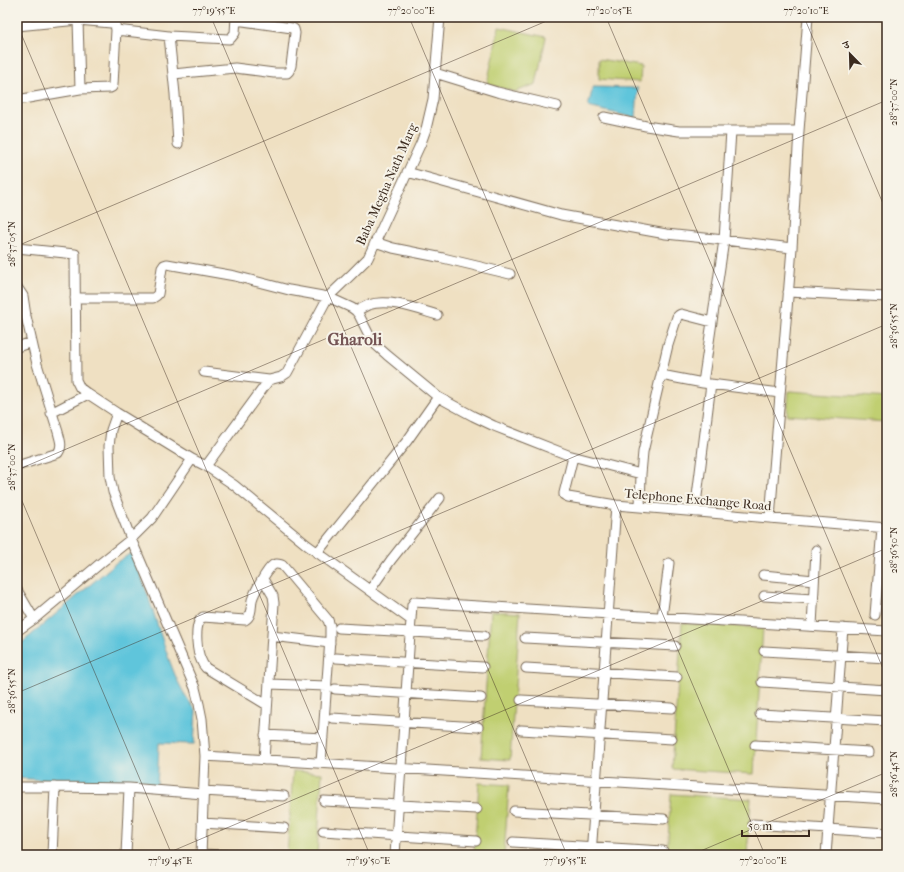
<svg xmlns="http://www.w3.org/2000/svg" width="904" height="872" viewBox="0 0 904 872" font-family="'IM FELL French Canon','Noto Serif Devanagari',serif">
  <rect width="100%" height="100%" fill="#f7f3e8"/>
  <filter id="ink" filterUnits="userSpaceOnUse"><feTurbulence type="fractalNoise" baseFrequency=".025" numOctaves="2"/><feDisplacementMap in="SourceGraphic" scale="8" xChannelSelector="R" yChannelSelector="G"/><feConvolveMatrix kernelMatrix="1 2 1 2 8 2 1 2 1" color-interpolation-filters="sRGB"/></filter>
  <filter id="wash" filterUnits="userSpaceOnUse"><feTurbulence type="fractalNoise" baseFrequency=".012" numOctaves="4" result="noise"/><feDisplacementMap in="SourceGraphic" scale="16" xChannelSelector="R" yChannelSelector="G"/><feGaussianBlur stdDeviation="0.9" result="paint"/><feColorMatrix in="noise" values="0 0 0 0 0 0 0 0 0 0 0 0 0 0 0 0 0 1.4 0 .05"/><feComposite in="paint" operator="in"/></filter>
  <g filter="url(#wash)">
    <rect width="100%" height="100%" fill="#efe0c2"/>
    <!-- green -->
    <path fill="#c0cf71" stroke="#7e7c48" d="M499,27l47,10 -10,47 -21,8 -28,-8z
      M599,59l42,7 -1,16 -41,-3z
      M789,391l98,7v24l-100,-7z
      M491,611l29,2 -10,147 -29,-2z
      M682,623l81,5 -9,146 -82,-5z
      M293,771l29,2 -5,82h-30z
      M479,783l30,2 -5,70h-30z
      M671,794l80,5 -4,56h-80z"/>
    <!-- water -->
    <path fill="#5ec5db" stroke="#4c787c" d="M593,87l45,1 -2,30 -48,-11z
      M133,552c9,26 18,52 26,78 10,28 17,57 37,80l-2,34 -35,-1 -2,46 -140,-11v-131l100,-85z"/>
  </g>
  <g filter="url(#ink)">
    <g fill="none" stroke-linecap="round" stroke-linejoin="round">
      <defs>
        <path id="minor" d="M78,20l2,69
          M17,26l61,-6 33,3 4,1 1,6 -3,55 -1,2 -2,1 -30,1 -63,11
          M116,30l53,6 60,3 2,-1 4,-5 1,-16
          M169,36l6,58 3,50
          M435,73l62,19 60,14
          M173,74l62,-6 39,5h13l2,-2 2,-5 4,-33 -1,-4 -2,-1 -56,-8
          M604,117l42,9 33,5h120
          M407,172l154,43 105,19 58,6 68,8
          M375,242l18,6 50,10 67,16
          M17,248l58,6v2l1,124 4,8 8,6 29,19 75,46
          M17,287l6,9 3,20 11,48 21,68c2,8 5,14 0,21l-41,13
          M788,292l99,5
          M75,298h78l3,-2 2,-2 4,-26 2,-3 3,-1 68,12 54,14 39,7 24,11 4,3 3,4 11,22 7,9 10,9 51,42
          M356,311c4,-2 8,-4 12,-6 21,-7 49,4 69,10
          M17,347l15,-5
          M204,372l65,8
          M661,375l42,8 77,10
          M703,383l21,-143 7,-109
          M51,413l37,-19
          M117,413l-6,17 -2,16 1,31 3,15 18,47 64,149 4,16 3,15 3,37 -4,99
          M573,457l-9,36v2l4,2 48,8 271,23
          M206,466l28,19 73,60 104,75
          M640,507l1,-33 2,-22 25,-107 9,-28 2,-2 2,-1 31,8
          M695,512l16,-128
          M770,518l22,-270 7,-117 9,-114
          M317,553l90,-112 31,-44 35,19 21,10 74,29 73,19
          M763,575l51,5
          M263,579l10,17 1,7 -10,157
          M17,590l17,29
          M370,590l21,-30 49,-62
          M764,596l49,3
          M875,615l7,-87
          M662,617l7,-54
          M812,626l4,-76
          M339,628l145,8
          M17,631l17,-12 68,-57 29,-23 21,-21 40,-59 14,7 63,-86 12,-3 6,-4 41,-76 24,-23 16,-16 53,-115 5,-14 7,-30 7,-82
          M272,636l58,7
          M525,638l150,8
          M764,651l123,7
          M336,658l147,9
          M526,668l151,9
          M762,682l125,8
          M269,684l58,2
          M335,689l146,9
          M521,700l151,8
          M267,705l-61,-37c-2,-2 -4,-5 -5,-8 -4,-8 -6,-29 -2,-38 1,-3 2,-3 4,-5l42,3c7,-4 6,-13 7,-20 2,-7 15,-31 21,-35 3,-2 5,-1 9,0l46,55 2,6v13l-9,124
          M760,714l127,7
          M332,718l146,9
          M521,730l151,9
          M265,735l58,3
          M755,745l114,7
          M205,756l682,43
          M17,787h38l74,1 74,6
          M203,791l81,5
          M324,801l153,8
          M514,811l150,8
          M202,823l82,5
          M753,824l134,9
          M323,831l153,10
          M513,842l150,9
          M201,854l25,1
          M52,855l3,-68
          M126,855l3,-67
          M395,855l17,-250 2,-3 473,29
          M591,855l25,-350
          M826,855l17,-227"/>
      </defs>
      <!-- minor casing -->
      <use href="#minor" stroke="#7a6a57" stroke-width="11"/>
      <!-- minor -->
      <use href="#minor" stroke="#fff" stroke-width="9"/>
    </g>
  </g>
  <!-- ticks -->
  <path fill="none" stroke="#3b2a1e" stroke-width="1" stroke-opacity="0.45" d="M211,17l356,838M409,17l356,838M606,17l281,661M804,17l83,196M17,22l12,-5M17,24l353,831M17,246l539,-229M17,470l870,-370M17,489l155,366M17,693l870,-369M163,855l724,-307M691,855l196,-83"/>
  <g text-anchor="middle" stroke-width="4" stroke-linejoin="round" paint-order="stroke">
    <!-- street labels -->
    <g font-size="13" fill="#3b2a1e" stroke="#f7f3e8">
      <text transform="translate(386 184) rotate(-66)" y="5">Baba Megha Nath Marg</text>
      <text transform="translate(698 499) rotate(5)" y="5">Telephone Exchange Road</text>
    </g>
    <!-- district labels -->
    <g font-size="17" font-weight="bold" fill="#755555" stroke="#f7f3e8">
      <text x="355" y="345">Gharoli</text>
    </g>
  </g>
  <!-- margin -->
  <rect width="904" height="872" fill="none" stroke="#f7f3e8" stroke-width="44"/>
  <!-- north arrow -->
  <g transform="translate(850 54) rotate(337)" stroke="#f7f3e8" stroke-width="3" paint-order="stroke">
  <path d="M0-3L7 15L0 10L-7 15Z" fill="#3b2a1e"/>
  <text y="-6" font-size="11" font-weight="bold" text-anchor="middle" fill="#3b2a1e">उ</text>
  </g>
  <!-- scale -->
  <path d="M742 830v6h67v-6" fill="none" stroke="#3b2a1e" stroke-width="2"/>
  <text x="748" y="830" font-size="12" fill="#3b2a1e" stroke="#f7f3e8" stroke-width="3" paint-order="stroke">50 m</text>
  <rect x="22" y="22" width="860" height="828" fill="none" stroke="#3b2a1e" stroke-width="1.5"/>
  <g font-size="10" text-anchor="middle" fill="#3b2a1e">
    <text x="214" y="14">77°19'55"E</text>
    <text x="411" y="14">77°20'00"E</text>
    <text x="609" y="14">77°20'05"E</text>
    <text x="806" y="14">77°20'10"E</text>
    <text transform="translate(893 102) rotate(-90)" y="4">28°37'00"N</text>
    <text transform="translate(11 244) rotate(-90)" y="4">28°37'05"N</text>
    <text transform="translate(893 326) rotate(-90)" y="4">28°36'55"N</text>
    <text transform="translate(11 467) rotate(-90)" y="4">28°37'00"N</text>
    <text transform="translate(893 550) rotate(-90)" y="4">28°36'50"N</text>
    <text transform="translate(11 691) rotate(-90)" y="4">28°36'55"N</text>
    <text transform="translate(893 774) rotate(-90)" y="4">28°36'45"N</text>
    <text x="170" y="864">77°19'45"E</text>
    <text x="368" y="864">77°19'50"E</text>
    <text x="565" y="864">77°19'55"E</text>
    <text x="763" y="864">77°20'00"E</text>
  </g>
</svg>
